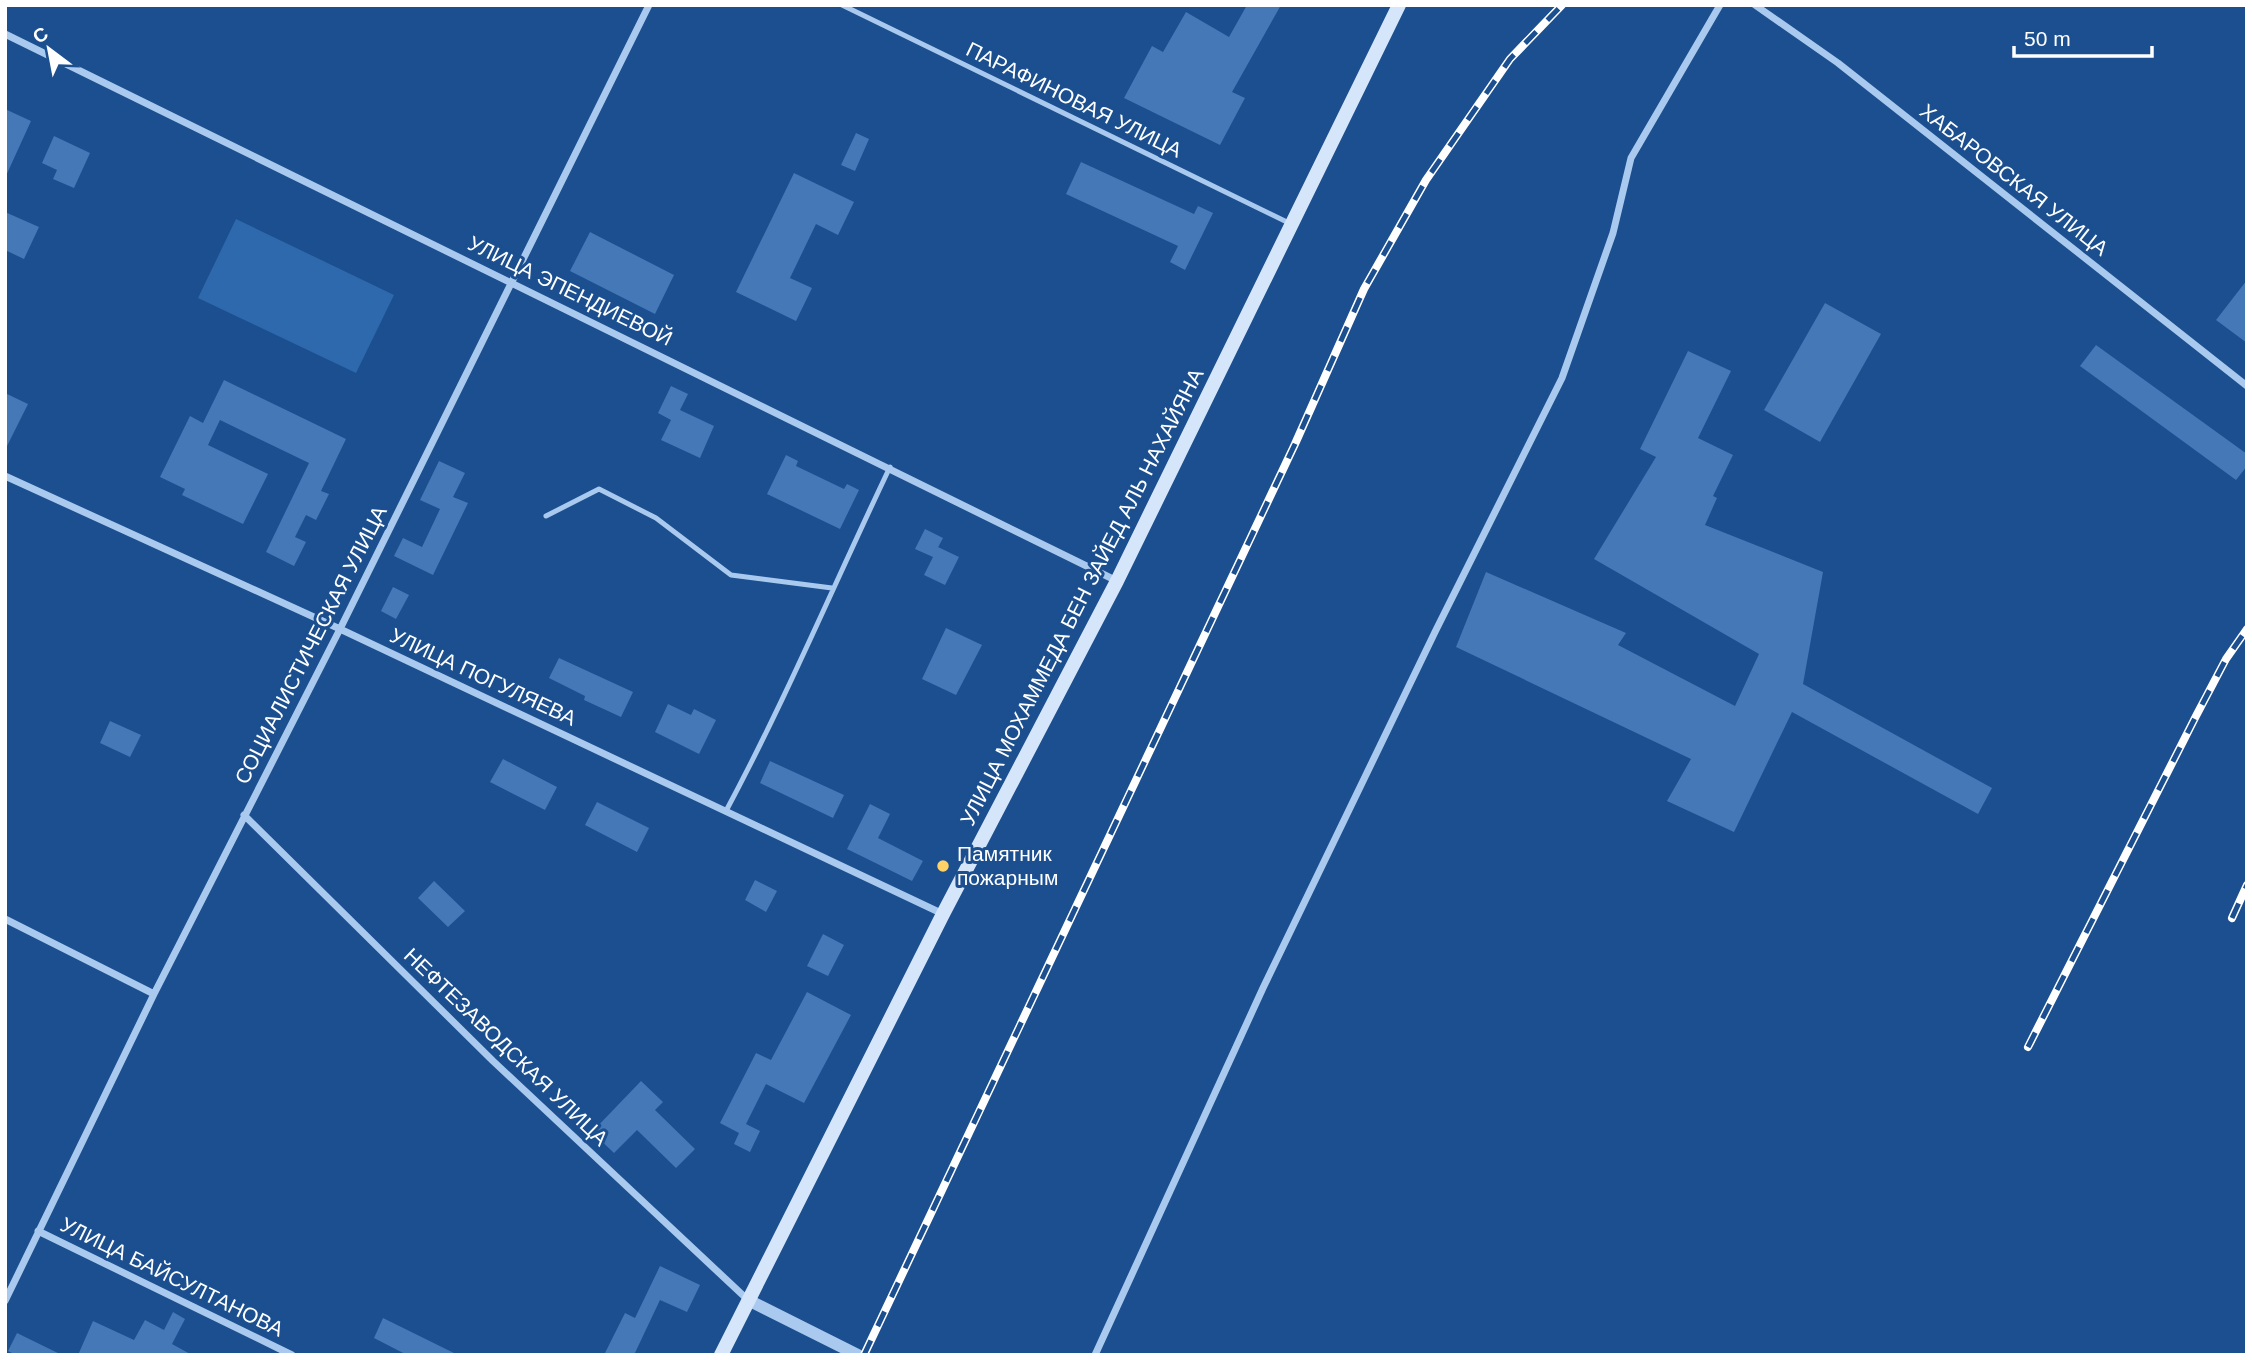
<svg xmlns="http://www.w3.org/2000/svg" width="2252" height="1360" viewBox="0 0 2252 1360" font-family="Helvetica,sans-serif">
  <rect width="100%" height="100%" fill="#1b4f8f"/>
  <!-- green -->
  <path fill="#2e69ad" d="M236,219l158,76 -38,78 -158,-75z"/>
  <!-- building -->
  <path fill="#4478b7" d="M1247,5h34l-49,87 13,6 -25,47 -96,-47 28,-52 11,6 23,-40 43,25z
    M5,109l26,12 -26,57z
    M856,133l13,6 -14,32 -14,-6z
    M54,136l36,17 -16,35 -21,-9 4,-9 -15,-7z
    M1081,162l113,52 4,-8 15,7 -28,57 -15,-8 8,-16 -112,-52z
    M794,173l60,29 -16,33 -22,-11 -26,54 22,10 -16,33 -60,-29z
    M5,212l34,15 -15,32 -19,-9z
    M590,232l84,43 -19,39 -85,-43z
    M2247,280v63l-31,-23z
    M1825,303l56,31 -61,108 -56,-32z
    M2096,345l151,109v12l-11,14 -156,-114z
    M1688,351l43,20 -33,67 35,17 -20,41 4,2 -12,27 118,47 -20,112 189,104 -14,26 -186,-102 -58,120 -67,-31 24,-42 -235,-112 30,-75 140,61 -8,12 117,61 24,-52 -165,-95 62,-102 -16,-8z
    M224,380l122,59 -25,52 8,3 -13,26 -10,-5 -11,22 11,5 -12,24 -28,-14 43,-89 -89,-43 -12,25 60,29 -25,50 -61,-29 3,-6 -25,-12 30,-61 13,7z
    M671,386l17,8 -8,16 34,16 -14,32 -39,-18 10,-20 -13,-7z
    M5,393l23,11 -23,46z
    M786,455l12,6 -2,5 48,23 3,-5 12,6 -19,39 -73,-35z
    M439,461l26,12 -12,24 15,6 -35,72 -39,-19 9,-18 19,9 18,-38 -20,-9z
    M925,529l18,9 -10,19 -18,-8z
    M938,547l21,10 -14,28 -21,-10z
    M393,587l16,8 -13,24 -15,-8z
    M946,628l36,17 -26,50 -34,-16z
    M559,658l74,34 -12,25 -37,-17 1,-4 -36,-18z
    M668,704l23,11 3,-6 22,11 -17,34 -44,-22z
    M110,721l31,14 -11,22 -30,-14z
    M503,759l54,28 -12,23 -55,-28z
    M770,761l74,34 -11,23 -73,-35z
    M597,802l52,26 -12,24 -52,-27z
    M870,804l20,10 -12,24 45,23 -11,20 -65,-32z
    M755,880l22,11 -11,21 -21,-12z
    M434,881l31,30 -17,16 -30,-29z
    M823,934l21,11 -16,31 -21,-10z
    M807,992l44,23 -47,88 -38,-19 -20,40 14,7 -10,21 -16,-8 5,-11 -19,-10 36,-70 15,7z
    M641,1081l22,21 -8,8 40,39 -19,19 -39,-38 -23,23 -22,-21z
    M660,1266l40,19 -13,27 -27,-12 -26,55h-30l21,-42 10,5z
    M173,1312l12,7 -13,25 20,11h-114l15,-34 41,19 11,-20 19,10z
    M383,1318l75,37h-51l-33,-17z
    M17,1333l45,22h-46l-8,-4z"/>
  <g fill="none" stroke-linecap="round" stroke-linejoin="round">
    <!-- service -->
    <path stroke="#a9c9ee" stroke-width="5" d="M842,5l447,218
      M546,516l53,-27 57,29 75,57 101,13
      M726,811c60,-112 109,-229 164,-344"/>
    <!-- minor -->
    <path stroke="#a9c9ee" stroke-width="7" d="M1755,5l83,58 409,323
      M5,34l1112,547
      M5,476l335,153 603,285
      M244,815l249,246 255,239
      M5,919l149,75
      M38,1231l254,124
      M5,1301l149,-307 186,-365 309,-624
      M1095,1355l168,-367 172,-356 127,-254 51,-145 18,-75 89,-153"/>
    <!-- tertiary -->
    <path stroke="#a9c9ee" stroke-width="12" d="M748,1300l110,55"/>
    <!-- secondary -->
    <path stroke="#d6e6fa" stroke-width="14" d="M721,1355l222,-441 174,-333 282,-576"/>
    <defs>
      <path id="rail" d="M2232,918l15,-33
        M2028,1047l168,-331 30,-57 21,-30
        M864,1355l431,-911 69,-155 62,-109 84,-121 52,-54"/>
    </defs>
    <!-- rail casing -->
    <use href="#rail" stroke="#fff" stroke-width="8"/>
    <!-- rail -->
    <use href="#rail" stroke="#1b4f8f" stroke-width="5" stroke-dasharray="16" stroke-linecap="butt"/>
  </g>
  <!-- markers -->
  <circle fill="#ffd166" stroke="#1b4f8f" stroke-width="2.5" cx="943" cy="866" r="7"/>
  <g text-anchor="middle" stroke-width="6" stroke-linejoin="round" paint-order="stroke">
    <!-- street labels -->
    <g font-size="21" fill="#fff" stroke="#1b4f8f">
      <text transform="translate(1074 100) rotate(26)" y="7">ПАРАФИНОВАЯ УЛИЦА</text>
      <text transform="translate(2014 180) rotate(38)" y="7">ХАБАРОВСКАЯ УЛИЦА</text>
      <text transform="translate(570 291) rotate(26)" y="7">УЛИЦА ЭПЕНДИЕВОЙ</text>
      <text transform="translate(1082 597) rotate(-63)" y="7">УЛИЦА МОХАММЕДА БЕН ЗАЙЕД АЛЬ НАХАЙЯНА</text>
      <text transform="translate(311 645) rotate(-63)" y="7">СОЦИАЛИСТИЧЕСКАЯ УЛИЦА</text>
      <text transform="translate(483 677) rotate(25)" y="7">УЛИЦА ПОГУЛЯЕВА</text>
      <text transform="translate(506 1047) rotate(44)" y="7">НЕФТЕЗАВОДСКАЯ УЛИЦА</text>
      <text transform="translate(172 1277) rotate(26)" y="7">УЛИЦА БАЙСУЛТАНОВА</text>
    </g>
    <!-- poi labels -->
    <g font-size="21" fill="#fff" stroke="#1b4f8f" text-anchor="start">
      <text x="957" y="861">Памятник<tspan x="957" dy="24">пожарным</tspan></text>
    </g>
  </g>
  <!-- border -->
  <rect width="2252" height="1360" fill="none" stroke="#ffffff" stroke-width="14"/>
  <!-- north arrow -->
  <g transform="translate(49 49) rotate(328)" stroke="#1b4f8f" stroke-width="5" paint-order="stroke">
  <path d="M0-5L12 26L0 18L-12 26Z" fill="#ffffff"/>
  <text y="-10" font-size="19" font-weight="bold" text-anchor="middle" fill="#ffffff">С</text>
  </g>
  <!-- scale -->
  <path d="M2014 46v10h138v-10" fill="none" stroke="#ffffff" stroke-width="3.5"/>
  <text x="2024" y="46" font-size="21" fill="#ffffff" stroke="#1b4f8f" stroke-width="5" paint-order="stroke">50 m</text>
</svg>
